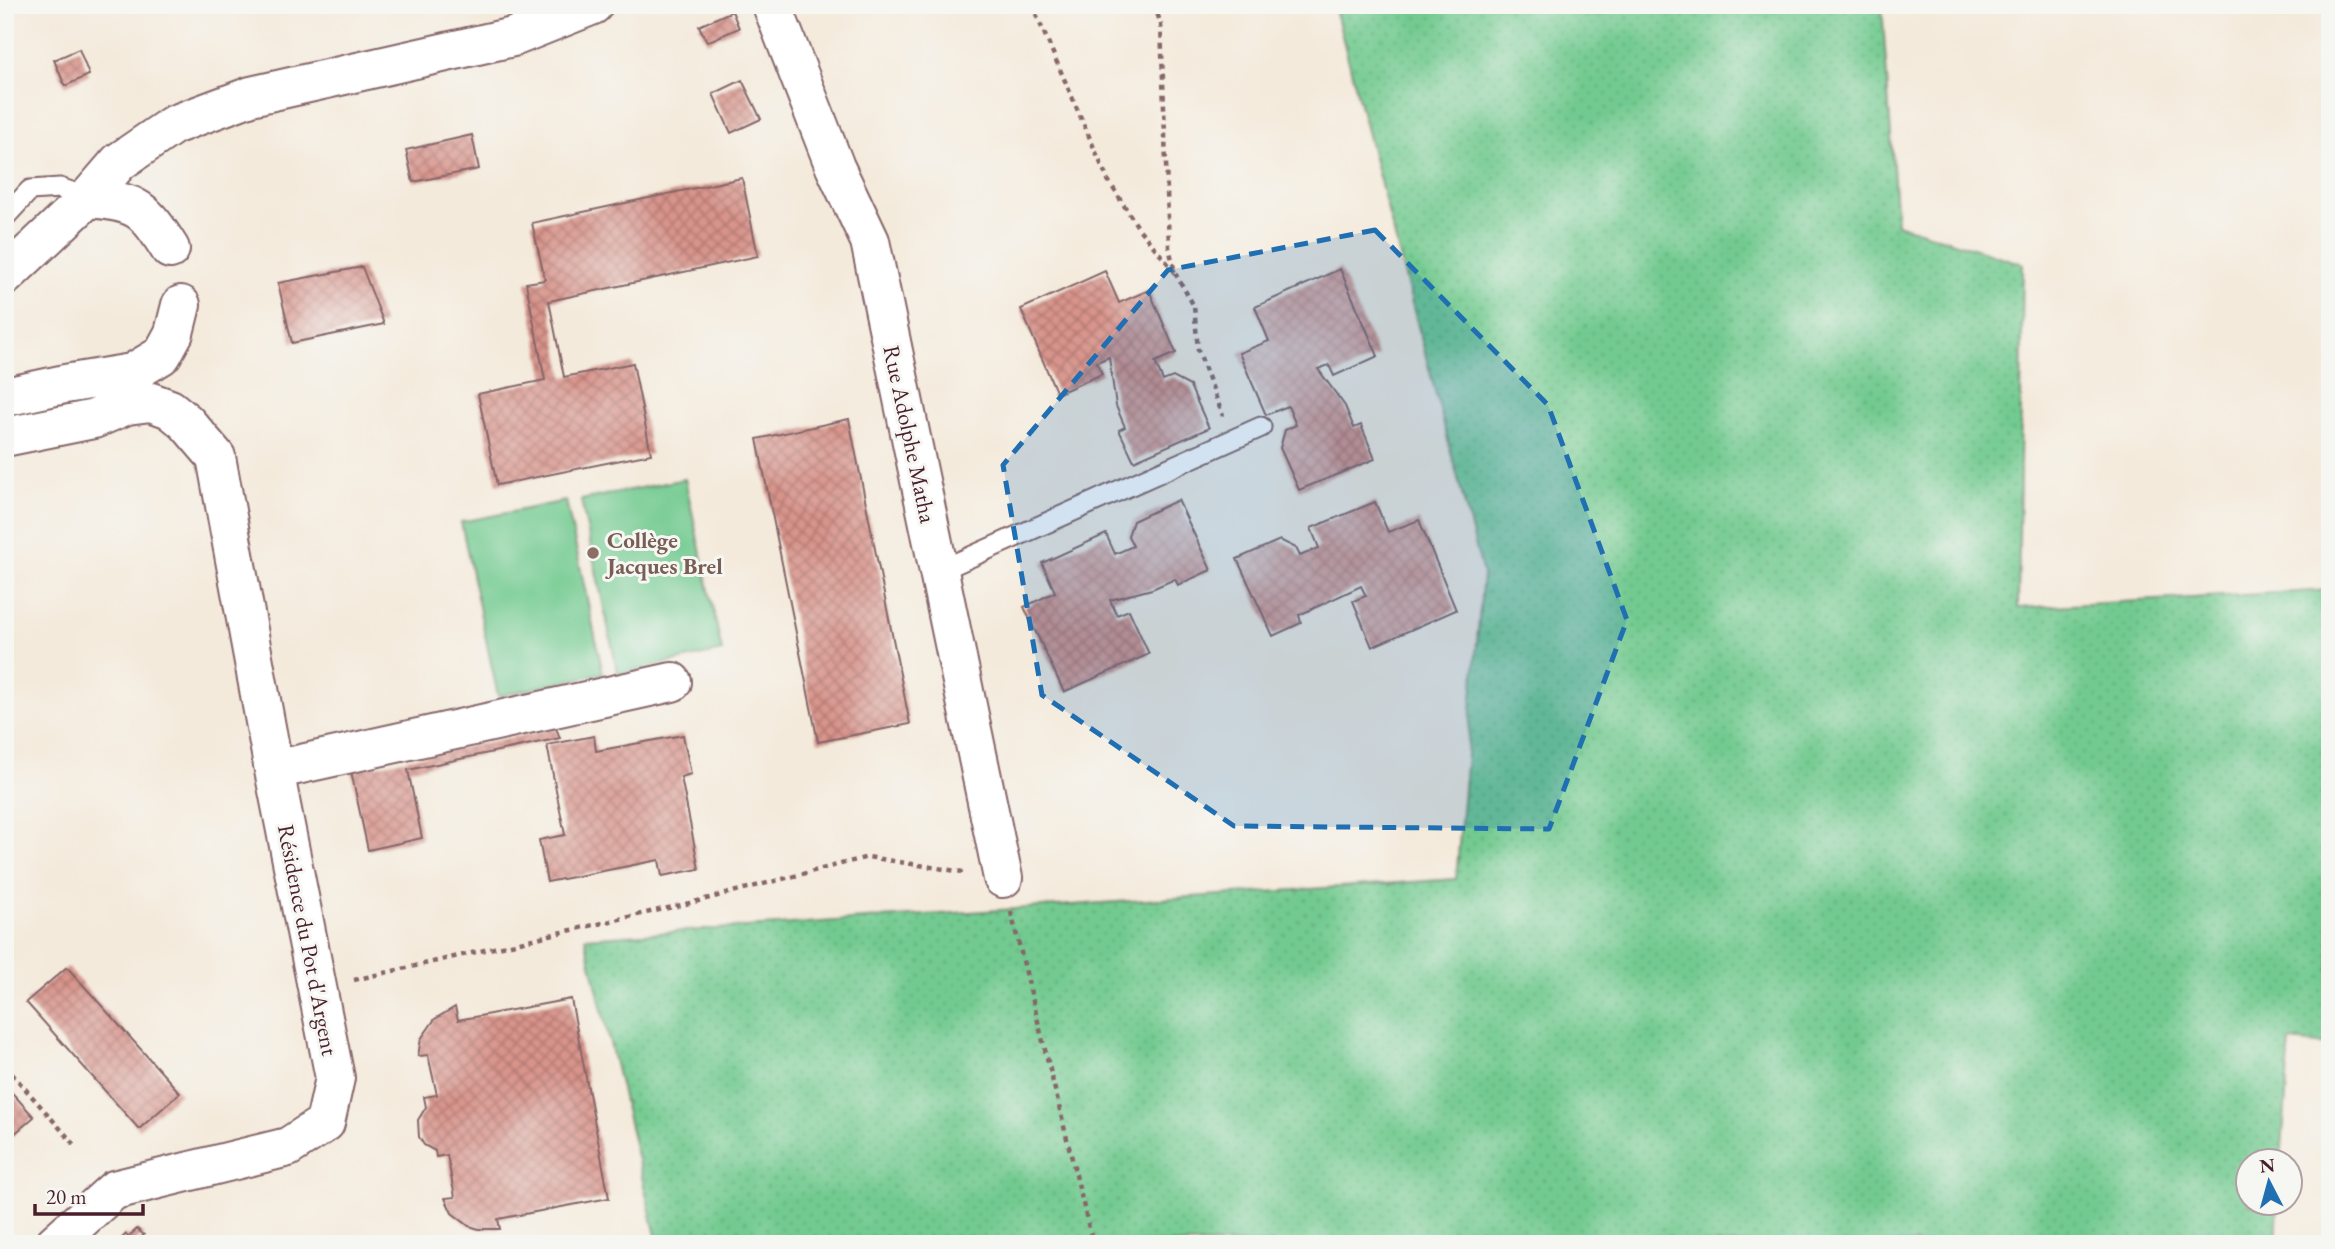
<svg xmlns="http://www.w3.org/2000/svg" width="2335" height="1249" viewBox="0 0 2335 1249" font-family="'EB Garamond',serif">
  <defs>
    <pattern id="grass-dots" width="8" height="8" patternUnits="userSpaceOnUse" patternTransform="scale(1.75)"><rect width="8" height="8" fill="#72ca90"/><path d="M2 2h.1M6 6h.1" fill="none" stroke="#64ad7c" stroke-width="1.8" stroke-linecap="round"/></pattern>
    <pattern id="building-cross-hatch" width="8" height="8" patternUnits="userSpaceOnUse" patternTransform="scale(1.75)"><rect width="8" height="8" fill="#d8948b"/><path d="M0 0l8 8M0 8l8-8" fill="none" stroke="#b17872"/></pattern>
  </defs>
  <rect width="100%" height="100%" fill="#f6f6f2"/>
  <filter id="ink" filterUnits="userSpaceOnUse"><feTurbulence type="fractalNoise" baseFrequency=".0143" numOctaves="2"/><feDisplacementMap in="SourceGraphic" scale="14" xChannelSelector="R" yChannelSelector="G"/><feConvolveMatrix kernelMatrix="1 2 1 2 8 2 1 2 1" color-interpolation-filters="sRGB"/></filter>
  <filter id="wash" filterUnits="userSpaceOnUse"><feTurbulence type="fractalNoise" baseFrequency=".00686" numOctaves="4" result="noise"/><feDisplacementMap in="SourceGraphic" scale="28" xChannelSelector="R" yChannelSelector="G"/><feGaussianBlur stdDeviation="1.57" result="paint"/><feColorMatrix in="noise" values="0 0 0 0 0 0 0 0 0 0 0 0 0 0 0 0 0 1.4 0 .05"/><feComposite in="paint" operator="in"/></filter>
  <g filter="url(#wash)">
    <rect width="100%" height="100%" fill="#f4eadb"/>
    <!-- grass -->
    <path fill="url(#grass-dots)" stroke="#5e745e" stroke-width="2" d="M1334,5h548l15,219 126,40 -5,344 312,-18v455l-40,-4 -9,120 -33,1v42h30l-2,40h-1618l-73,-306 871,-59 27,-305z"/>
    <!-- pitch -->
    <path fill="#72ca90" stroke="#5e745e" stroke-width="2" d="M685,479l37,172 -104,23 -37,-174z
      M566,501l37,172 -105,23 -37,-174z"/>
    <g id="blocks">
      <!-- building -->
      <path fill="url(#building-cross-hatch)" d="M732,11l7,17 -32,14 -8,-16z
        M79,49l10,26 -24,11 -11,-26z
        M742,80l19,39 -30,14 -18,-39z
        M472,135l7,34 -66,13 -7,-32z
        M742,178l16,78 -209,45 15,76 69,-14 18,91 -154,31 -19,-91 67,-14 -19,-97 19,-3 -13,-57z
        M362,267l22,57 -92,19 -14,-60z
        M1340,269l38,87 -44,20 -5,-11 -11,4 27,37 9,22 7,-3 14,34 -76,31 -19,-42 5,-18 11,-5 -8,-19 -22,9 -27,-62 30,-12 -14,-34z
        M1105,271l14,32 30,-13 27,63 -21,9 8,19 10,-4 17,9 19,42 -75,33 -15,-31 6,-3 -9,-21 -7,-49 -12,5 5,12 -45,20 -36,-85z
        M849,419l61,305 -92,18 -61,-303z
        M1178,500l33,70 -33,15 -3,-6 -23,10 -42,11 7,15 12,-5 20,44 -85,38 -40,-85 31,-15 -13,-29 64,-29 9,20 18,-8 -5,-10 5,-15z
        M1375,502l13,30 31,-12 37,90 -84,37 -19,-46 13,-5 -5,-10 -62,29 2,8 -28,13 -36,-77 43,-19 16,8 4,8 19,-8 -8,-20z
        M556,728l4,10 -152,32 14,68 -54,12 -17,-79z
        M683,735l8,39 -10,3 18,92 -37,7 -3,-16 -112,22 -8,-42 26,-5 -18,-90 47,-9 2,15z
        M67,967l113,126 -41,36 -113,-127z
        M571,999l38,199 -111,21 2,10h-21l-10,-3 -17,-13 -7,-15 10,-1 -8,-42 -11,2 -1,-6 -11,-6 -5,-8 -1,-17 8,-13 -2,-10 13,-2 -9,-40 -10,1 3,-17 14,-20 20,-12 3,13z
        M5,1085l29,32 -29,25z
        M137,1229l7,6 -11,9h-10l-3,-4 6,-6 2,3z"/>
    </g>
  </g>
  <g filter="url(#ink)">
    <use href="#blocks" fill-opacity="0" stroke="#866669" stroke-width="2"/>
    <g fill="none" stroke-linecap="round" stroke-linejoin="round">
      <defs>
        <path id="lane" d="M5,217l25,-27 30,-2 28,10
          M939,571l322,-144"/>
        <path id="street" d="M772,5l63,162 35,74 133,637
          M88,198c50,4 56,10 82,51
          M5,276l83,-78 31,-36 54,-37 78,-29 262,-59 80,-32
          M5,397l60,-13 67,-11 30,-18 12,-22 7,-28
          M5,437l89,-18 33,-14 24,-3 19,7 16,13 30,35 58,313 61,308 -10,45 -37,24 -174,43 -60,54
          M274,770l398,-88"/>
      </defs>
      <!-- lane casing -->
      <use href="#lane" stroke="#866669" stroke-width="23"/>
      <!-- street casing -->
      <use href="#street" stroke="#866669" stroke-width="42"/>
      <!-- path -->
      <path stroke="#866669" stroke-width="4.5" stroke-dasharray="5 5" stroke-linecap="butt" d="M1032,5l76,175 31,49 36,43
        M1154,5l7,19 8,223 6,26 19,33 4,44 25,66
        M1011,912l82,332
        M354,980l340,-78 174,-45 95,15
        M5,1066l69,78"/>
      <!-- lane -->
      <use href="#lane" stroke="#fff" stroke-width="19"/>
      <!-- street -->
      <use href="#street" stroke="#fff" stroke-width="38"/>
    </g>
  </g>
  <!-- marked area -->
  <path fill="#1f6fb2" fill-opacity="0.2" stroke="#1f6fb2" stroke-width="5" stroke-dasharray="14 9" stroke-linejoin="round" d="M1375,230l173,175 79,215 -78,209 -315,-3 -192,-131 -39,-230 165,-195z"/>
  <!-- markers -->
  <circle fill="#8d6e63" stroke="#f6f6f2" stroke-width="2.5" cx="593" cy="553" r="7"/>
  <g text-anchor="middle" stroke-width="6" stroke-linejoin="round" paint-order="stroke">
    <!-- street labels -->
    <g font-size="23" fill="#4a1f2b" stroke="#f6f6f2">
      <text transform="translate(910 434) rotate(78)" y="8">Rue Adolphe Matha</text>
      <text transform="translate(308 940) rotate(79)" y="8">Résidence du Pot d'Argent</text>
    </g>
    <!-- education labels -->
    <g font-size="23" font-weight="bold" fill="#785e54" stroke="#f6f6f2" text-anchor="start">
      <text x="607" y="548">Collège<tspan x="607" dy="26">Jacques Brel</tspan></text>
    </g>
  </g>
  <!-- margin -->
  <rect width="2335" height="1249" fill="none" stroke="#f6f6f2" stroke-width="28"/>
  <!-- north arrow -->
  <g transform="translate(2269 1182) rotate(354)"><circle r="33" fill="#f6f6f2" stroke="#b1a0a2" stroke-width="2"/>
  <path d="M0-5L12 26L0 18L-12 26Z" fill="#1f6fb2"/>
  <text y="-10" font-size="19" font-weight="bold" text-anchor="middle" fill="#4a1f2b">N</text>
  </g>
  <!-- scale -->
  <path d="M35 1204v10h108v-10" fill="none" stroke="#4a1f2b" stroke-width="3.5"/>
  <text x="46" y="1204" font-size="21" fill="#4a1f2b" stroke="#f6f6f2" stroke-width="5" paint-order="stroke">20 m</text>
</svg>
